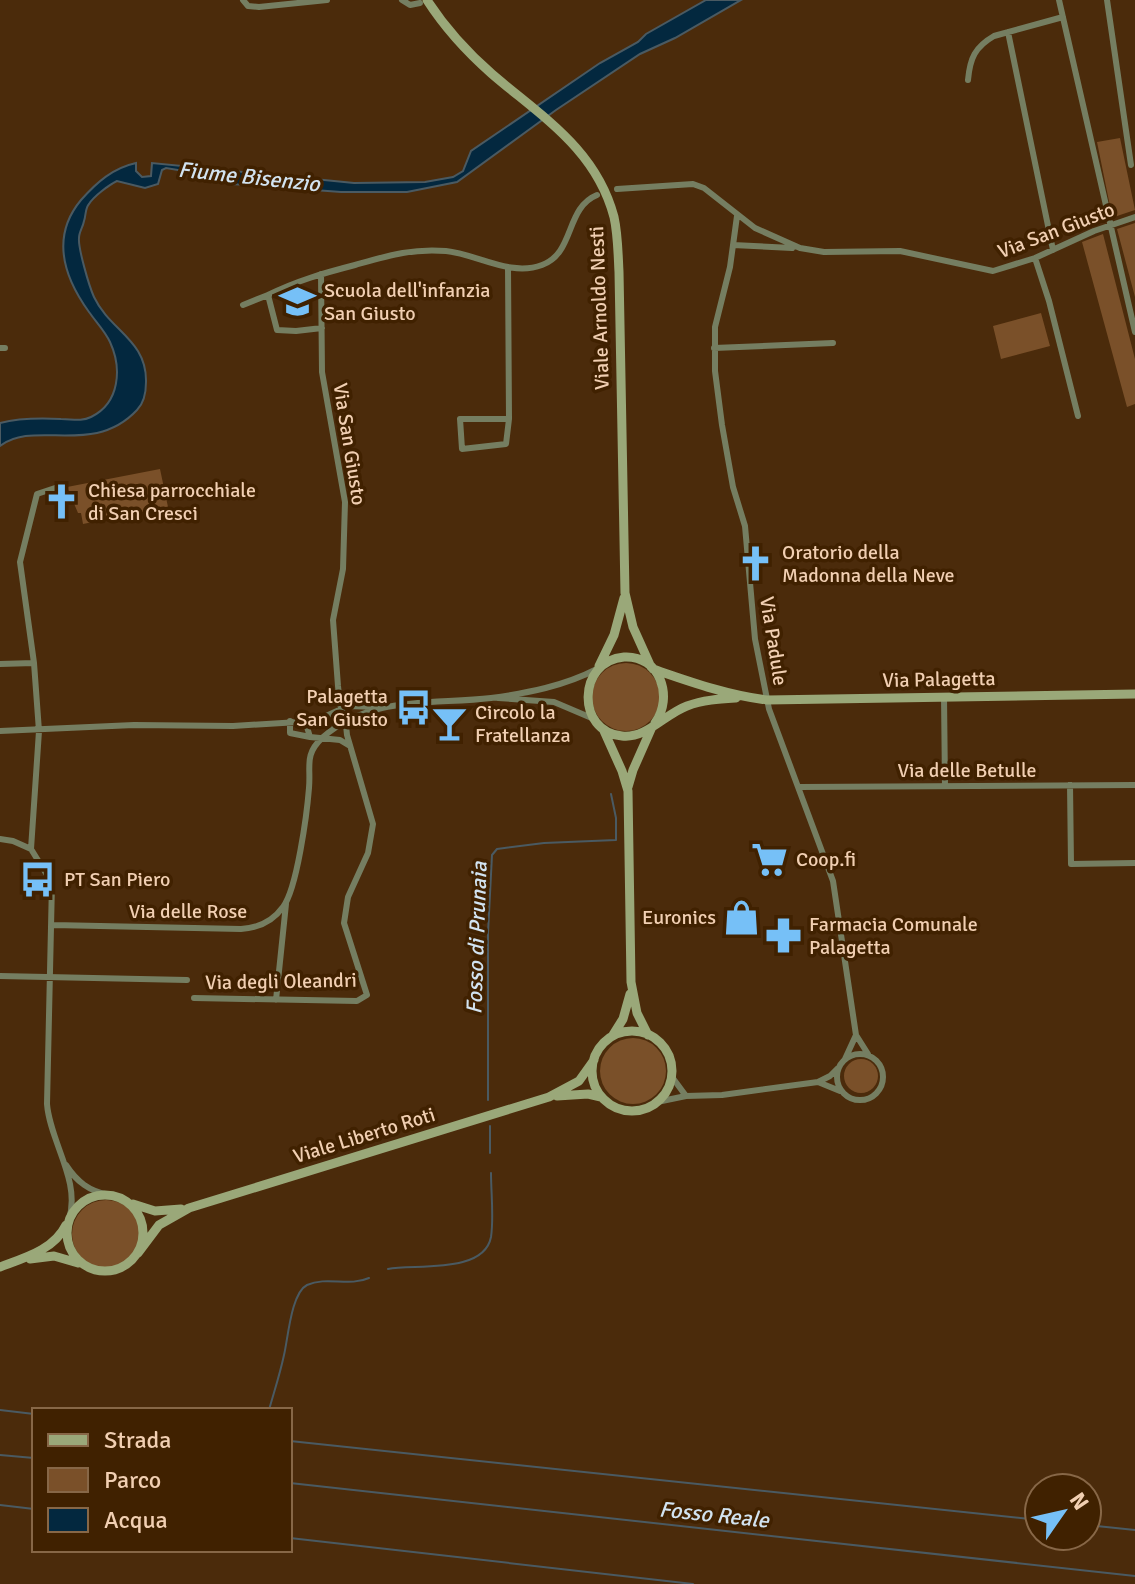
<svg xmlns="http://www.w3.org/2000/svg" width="1135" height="1584" viewBox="0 0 1135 1584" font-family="Signika,sans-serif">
  <rect width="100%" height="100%" fill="#4b2b0b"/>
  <!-- green -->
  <path fill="#7a5029" d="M1120,138l15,72 -18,6 -6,-5 -14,-69z
    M1135,223v74l-18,-68z
    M1103,234l32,125v45l-8,3 -45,-165z
    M1041,313l9,33 -49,13 -8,-33z
    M160,469l8,38 -85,17 -2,-11h-3l-11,-26z
    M592 697a34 34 0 1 1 68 0a34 34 0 1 1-68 0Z
    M600 1071a33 33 0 1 1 66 0a33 33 0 1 1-66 0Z
    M844 1076a17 17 0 1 1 34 0a17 17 0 1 1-34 0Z
    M72 1234a34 34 0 1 1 68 0a34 34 0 1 1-68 0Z"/>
  <!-- water -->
  <path fill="#03283f" stroke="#4a5a62" stroke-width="2" d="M706,0h35l-66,38 -35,16 -84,56 -99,72 -50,10h-66l-109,-8 -30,-10 -36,-6 -4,2 -4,14 -13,4 -28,-7c-8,4 -23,15 -28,23 -4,4 -3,12 -5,17 -1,6 -5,11 -5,17 -1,10 10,48 15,59 16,34 53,43 52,85 0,10 -2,21 -9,28 -44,47 -102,9 -137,36v-23c19,-5 42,-5 61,-4 11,0 20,3 30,-2 29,-14 31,-49 19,-75 -5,-11 -14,-20 -21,-30 -26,-36 -38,-76 -8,-112 16,-18 32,-32 55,-37v8l6,6 9,-1 1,-13 202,20 71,-1 28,-5 10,-6 8,-20 129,-88 38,-21 8,-8z"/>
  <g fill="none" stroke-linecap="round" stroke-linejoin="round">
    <!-- stream -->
    <path stroke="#4a5a62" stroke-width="2" d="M488,1100v-167l4,-78 5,-6 47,-6 72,-3v-22l-5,-24
      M490,1126v27
      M388,1269c28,-5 96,5 103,-32 3,-20 0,-44 0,-64
      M0,1410l34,4
      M269,1410c5,-18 11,-36 15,-55 4,-16 7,-62 23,-70 20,-9 42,2 62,-7
      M290,1441l749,79
      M0,1455l34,3
      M290,1483l845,93
      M0,1505l34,4
      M1087,1525l48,5
      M290,1538l403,46"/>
    <!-- street -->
    <path stroke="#757e61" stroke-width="6" d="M243,0l5,6 11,1 68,-7
      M402,0l8,5 10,-2
      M1059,0l76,332
      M1107,0l24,165
      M1008,32l45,218
      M968,80c2,-22 7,-33 26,-44l69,-19
      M617,189l76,-5 11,4 51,40 45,20 24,4 76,-1 93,20 42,-13 59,-27 41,-14
      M737,216l-7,51 -15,60v44l7,54 11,62 12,39 10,113 14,70 64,172 23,154
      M733,245l59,3
      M1035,258l14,43 29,115
      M508,267l1,152 -3,25 -44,5 -2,-30h49
      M243,305l25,-10
      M322,328l-26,3 -19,-1 -9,-35c28,-14 56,-22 87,-30 32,-9 57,-17 91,-14 31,3 64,26 96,14 33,-12 23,-57 55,-70
      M0,348h5
      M714,348l119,-5
      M0,664l34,-1
      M944,696l1,90
      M498,698l56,4 40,17
      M290,721v12l20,4
      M312,721l-5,6 3,10 30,3 10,6
      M0,731l134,-6 99,1 82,-5 33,-15 30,1
      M1070,785l1,79 64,-1
      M800,787l335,-2
      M0,839l13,2 18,8 21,34 -5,221c3,38 34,77 22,115
      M31,849l8,-118 -5,-68 -14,-101 17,-68 27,-9
      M53,925l188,4c17,-1 32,-8 42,-22 14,-18 24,-94 26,-119 2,-22 -5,-33 13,-50 48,-43 111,-33 169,-40 37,-5 73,-12 106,-29
      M0,976l187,4
      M194,998l163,3 10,-6 -23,-72 4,-26 20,-44 5,-29 -26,-89 -2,-20 -5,-10 -2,-19 -5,-66 10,-51 2,-67 -23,-130 -1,-98
      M276,1000l10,-96
      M837 1077a23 23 0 1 1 46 0a23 23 0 1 1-46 0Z
      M845,1059l11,-24 12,19
      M838,1068l-8,8 -12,6 22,9
      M686,1096l36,-1 96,-13
      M657,1102l29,-6 -14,-19
      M66,1165c11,17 23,26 43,30"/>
    <!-- secondary -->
    <path stroke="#9aa879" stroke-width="9" d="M427,0c18,28 40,52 65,74 50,43 104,75 122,143 4,18 4,37 5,55l6,321 8,34 18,40
      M599,666l15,-31 10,-37
      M653,669c38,13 74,26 114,31l368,-6
      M655,723c19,-26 5,-68 -31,-66 -47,4 -48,75 -2,79 24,3 43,-22 65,-30 16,-6 33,-7 49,-8
      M604,731l18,40 6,20 3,191 6,31 11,22
      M628,787l5,-17 19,-43
      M592 1071a40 40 0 1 1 80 0a40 40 0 1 1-80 0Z
      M613,1035l10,-16 7,-25
      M557,1096l31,-2 13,3
      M67 1233a38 38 0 1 1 76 0a38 38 0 1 1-76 0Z
      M133,1204l22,7 26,-2
      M138,1253l21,-28 30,-17 360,-111 30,-16 15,-21
      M30,1259l24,-3 24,7
      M0,1267c24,-9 54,-17 66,-42"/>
  </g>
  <!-- icons -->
  <defs>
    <symbol id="school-bare" viewBox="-9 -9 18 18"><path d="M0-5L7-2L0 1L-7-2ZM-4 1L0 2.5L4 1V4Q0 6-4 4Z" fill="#76c0f7" stroke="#402100" stroke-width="2.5" paint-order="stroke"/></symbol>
    <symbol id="church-bare" viewBox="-9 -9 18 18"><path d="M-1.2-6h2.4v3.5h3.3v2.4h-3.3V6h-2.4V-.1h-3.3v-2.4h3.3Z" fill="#76c0f7" stroke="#402100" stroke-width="2.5" paint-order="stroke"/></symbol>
    <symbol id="bus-bare" viewBox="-9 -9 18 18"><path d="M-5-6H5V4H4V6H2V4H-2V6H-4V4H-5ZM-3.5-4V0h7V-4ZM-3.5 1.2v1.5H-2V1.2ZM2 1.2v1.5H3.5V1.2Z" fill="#76c0f7" stroke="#402100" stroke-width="2.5" paint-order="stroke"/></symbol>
    <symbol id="bar-bare" viewBox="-9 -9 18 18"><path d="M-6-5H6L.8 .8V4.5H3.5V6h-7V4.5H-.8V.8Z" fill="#76c0f7" stroke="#402100" stroke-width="2.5" paint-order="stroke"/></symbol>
    <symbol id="supermarket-bare" viewBox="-9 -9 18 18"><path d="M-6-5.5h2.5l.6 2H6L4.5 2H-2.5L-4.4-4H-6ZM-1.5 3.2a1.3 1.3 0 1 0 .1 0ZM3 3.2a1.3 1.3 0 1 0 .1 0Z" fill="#76c0f7" stroke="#402100" stroke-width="2.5" paint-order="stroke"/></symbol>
    <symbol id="shop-bare" viewBox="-9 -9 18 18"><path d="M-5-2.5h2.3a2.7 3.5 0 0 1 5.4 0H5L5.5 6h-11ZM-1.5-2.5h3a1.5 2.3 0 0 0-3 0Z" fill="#76c0f7" stroke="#402100" stroke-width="2.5" paint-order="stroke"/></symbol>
    <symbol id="pharmacy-bare" viewBox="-9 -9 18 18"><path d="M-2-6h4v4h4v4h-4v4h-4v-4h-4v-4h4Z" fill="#76c0f7" stroke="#402100" stroke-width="2.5" paint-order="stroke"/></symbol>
  </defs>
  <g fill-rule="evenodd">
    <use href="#school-bare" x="272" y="276" width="51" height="51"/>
    <use href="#church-bare" x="36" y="476" width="51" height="51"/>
    <use href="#church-bare" x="730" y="538" width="51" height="51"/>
    <use href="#bus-bare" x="388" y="682" width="51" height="51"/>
    <use href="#bar-bare" x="424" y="698" width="51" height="51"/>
    <use href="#supermarket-bare" x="744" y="834" width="51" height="51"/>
    <use href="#bus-bare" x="12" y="854" width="51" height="51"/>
    <use href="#shop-bare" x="716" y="892" width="51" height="51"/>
    <use href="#pharmacy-bare" x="758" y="910" width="51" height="51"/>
  </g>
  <g text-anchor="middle" stroke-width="7" stroke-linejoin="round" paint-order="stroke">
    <!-- street labels -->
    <g font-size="20" fill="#f1cfb2" stroke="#402100">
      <text transform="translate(1056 230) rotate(-21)" y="7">Via San Giusto</text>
      <text transform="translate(599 308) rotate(-92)" y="7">Viale Arnoldo Nesti</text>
      <text transform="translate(350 444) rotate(81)" y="7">Via San Giusto</text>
      <text transform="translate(774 641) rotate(81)" y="7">Via Padule</text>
      <text transform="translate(939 679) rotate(-1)" y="7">Via Palagetta</text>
      <text x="967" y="777">Via delle Betulle</text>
      <text x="188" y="918">Via delle Rose</text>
      <text transform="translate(281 981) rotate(-1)" y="7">Via degli Oleandri</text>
      <text transform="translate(364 1135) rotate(-17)" y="7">Viale Liberto Roti</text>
    </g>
    <!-- poi labels -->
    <g font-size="20" fill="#f1cfb2" stroke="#402100" text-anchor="start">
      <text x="324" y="297">Scuola dell'infanzia<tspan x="324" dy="23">San Giusto</tspan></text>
      <text x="88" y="497">Chiesa parrocchiale<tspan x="88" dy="23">di San Cresci</tspan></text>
      <text x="782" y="559">Oratorio della<tspan x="782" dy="23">Madonna della Neve</tspan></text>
      <text x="388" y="703" text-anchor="end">Palagetta<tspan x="388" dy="23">San Giusto</tspan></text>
      <text x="475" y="719">Circolo la<tspan x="475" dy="23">Fratellanza</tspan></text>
      <text x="796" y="866">Coop.fi</text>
      <text x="64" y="886">PT San Piero</text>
      <text x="716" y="924" text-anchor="end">Euronics</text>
      <text x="809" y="931">Farmacia Comunale<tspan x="809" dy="23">Palagetta</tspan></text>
    </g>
    <!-- water labels -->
    <g font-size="22" font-style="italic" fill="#d2e3f0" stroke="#402100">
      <text transform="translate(249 176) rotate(6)" y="8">Fiume Bisenzio</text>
      <text transform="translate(476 938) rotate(-88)" y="8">Fosso di Prunaia</text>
      <text transform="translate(714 1514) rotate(6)" y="8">Fosso Reale</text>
    </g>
  </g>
  <!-- legend -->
  <rect x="32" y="1408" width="260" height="144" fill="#402100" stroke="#876747" stroke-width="2"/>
  <rect x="48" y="1434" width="40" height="12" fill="#9aa879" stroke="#876747" stroke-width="2"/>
  <text x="104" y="1448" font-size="24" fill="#f1cfb2">Strada</text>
  <rect x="48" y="1468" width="40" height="24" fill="#7a5029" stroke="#876747" stroke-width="2"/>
  <text x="104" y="1488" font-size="24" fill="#f1cfb2">Parco</text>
  <rect x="48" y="1508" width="40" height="24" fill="#03283f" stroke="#876747" stroke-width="2"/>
  <text x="104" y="1528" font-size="24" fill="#f1cfb2">Acqua</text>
  <!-- north arrow -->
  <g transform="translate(1063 1512) rotate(56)"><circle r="38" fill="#402100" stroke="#876747" stroke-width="2"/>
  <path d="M0-6L14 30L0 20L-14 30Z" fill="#76c0f7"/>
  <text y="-12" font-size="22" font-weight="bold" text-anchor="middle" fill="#f1cfb2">N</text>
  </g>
</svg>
